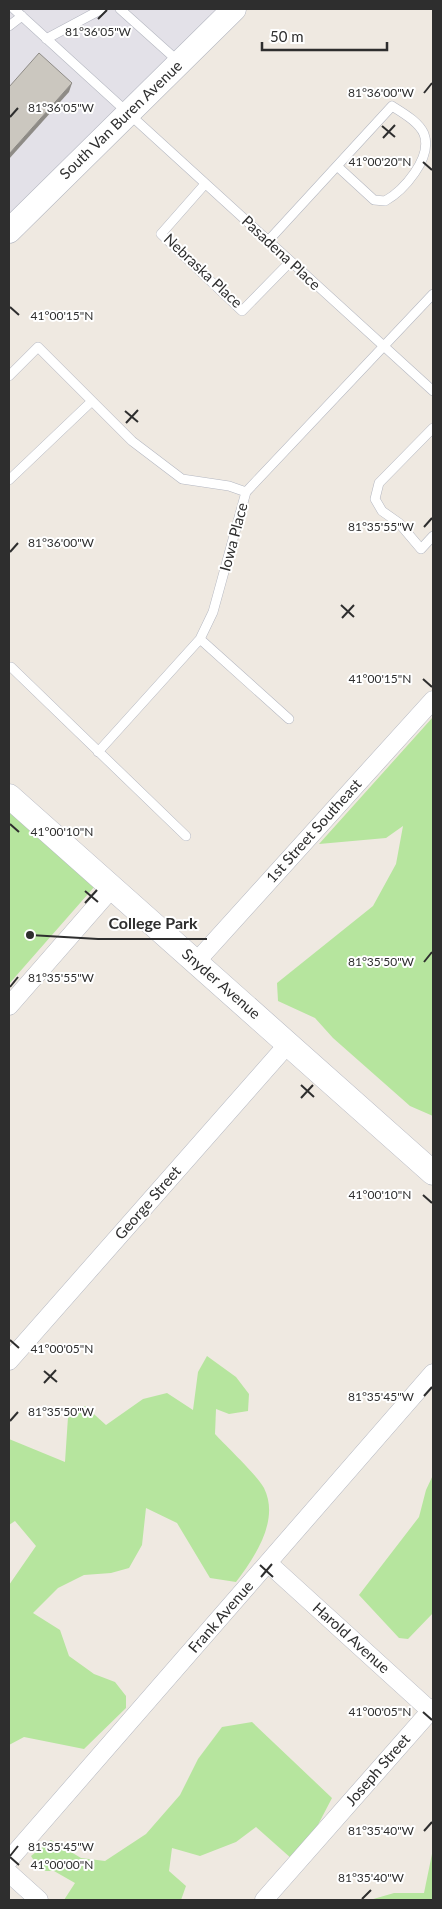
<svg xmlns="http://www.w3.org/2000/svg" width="442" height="1909" viewBox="0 0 442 1909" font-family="Lato,sans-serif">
  <rect width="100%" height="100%" fill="#efe9e1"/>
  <!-- industrial -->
  <path fill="#e3e1e8" d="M9,9h225l-225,222z"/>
  <!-- green -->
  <path fill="#b6e59e" d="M433,717v399l-23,-10 -77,-68 -18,-20 -37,-17 -1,-18 96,-77 23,-42 7,-38 -17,12 -67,6z
    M9,805l86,81 -86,98z
    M207,1356l29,21 13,17 -1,17 -19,3 -13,-5 -1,25c12,13 42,41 49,54 16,32 -9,69 -28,94l-26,-4 -33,-55 -31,-15 -4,37 -13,23 -18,5 -27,2 -26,13 -25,25 27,17 9,26 25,18 21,8 11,14v12l-42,41 -60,-12 -15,8v-160l27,-39 -21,-25 -6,4v-86l56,23 3,-45 17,-11 21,19 37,-26 24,-6 26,17 5,-38z
    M433,1475v138l-25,26 -9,-1 -40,-43 60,-78 7,-27z
    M252,1722l80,76 -23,44 -17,17 -36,-32 -20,15 -36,14 -28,-8 -3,23 17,15 -5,14h-117l11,-17 -21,-12h-13l-10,-15 20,-16 30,18 24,3 41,-27 34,-39 18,-36 24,-32z
    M433,1849v51h-63l24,-7h30z"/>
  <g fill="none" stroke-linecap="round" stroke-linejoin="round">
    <defs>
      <path id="service" d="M14,9l419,382
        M120,9l59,53
        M9,26l13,-10
        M46,39l56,-30
        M205,184l-44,50 81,77 48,-49
        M268,241l124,-135c11,7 27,16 32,28 9,24 -21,57 -39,67l-11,-1 -37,-34
        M9,376l29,-29 94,94 50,38 47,7 17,6
        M433,428l-54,55 -4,16 7,12 17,12 22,26 12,-13
        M9,480l83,-79
        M200,639l89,80
        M11,667l175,169
        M98,752l102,-113 13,-27 33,-120 187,-198"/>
      <path id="minor" d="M196,962l237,-262
        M9,1006l103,-118
        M9,1361l279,-317
        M268,1563l165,150
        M9,1860l424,-487
        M9,1873l30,27
        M264,1900l169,-192"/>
      <path id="secondary" d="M9,231l225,-222
        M9,796l424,377"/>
    </defs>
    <!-- service casing -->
    <use href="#service" stroke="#b4b7c1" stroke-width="10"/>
    <!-- minor casing -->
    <use href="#minor" stroke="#b4b7c1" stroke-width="19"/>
    <!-- secondary casing -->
    <use href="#secondary" stroke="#b4b7c1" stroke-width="25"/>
    <!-- service -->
    <use href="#service" stroke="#fff" stroke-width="9"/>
    <!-- minor -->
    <use href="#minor" stroke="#fff" stroke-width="18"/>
    <!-- secondary -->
    <use href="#secondary" stroke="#fff" stroke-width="24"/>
  </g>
  <!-- shaded-wall -->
  <path fill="#8e8b86" d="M72,83l-3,9 -60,67v-5z"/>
  <!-- building -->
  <path fill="#cbc7bf" stroke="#8e8b86" d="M39,53l33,30 -63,71v-67z"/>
  <!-- ticks -->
  <path fill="none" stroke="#2e2e2e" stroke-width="2" d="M98,19l9,-9M424,93l8,-10M10,117l8,-9M382,126l13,11M383,138l12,-13M423,162l9,8M10,307l9,8M125,411l13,11M126,423l12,-13M424,527l8,-9M10,552l8,-9M341,605l13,12M342,618l12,-13M423,679l9,8M10,824l9,8M85,891l13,11M85,903l12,-13M424,962l8,-10M10,987l8,-10M301,1085l13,12M301,1098l12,-13M423,1195l9,8M10,1340l9,8M44,1371l13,11M44,1383l12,-13M424,1396l8,-9M10,1421l8,-9M260,1565l13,12M261,1577l11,-13M423,1712l9,8M424,1831l8,-9M10,1856l8,-10M10,1857l9,8M362,1899l9,-9"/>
  <g text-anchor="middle" stroke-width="4" stroke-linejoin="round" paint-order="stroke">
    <!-- street labels -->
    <g font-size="15" fill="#2e2e2e" stroke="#fff">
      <text transform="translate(121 120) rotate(-44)" y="5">South Van Buren Avenue</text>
      <text transform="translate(281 253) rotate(43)" y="5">Pasadena Place</text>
      <text transform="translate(203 271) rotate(43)" y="5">Nebraska Place</text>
      <text transform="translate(234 537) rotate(-75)" y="5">Iowa Place</text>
      <text transform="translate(314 831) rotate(-48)" y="5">1st Street Southeast</text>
      <text transform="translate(221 984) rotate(41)" y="5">Snyder Avenue</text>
      <text transform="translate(148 1203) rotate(-49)" y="5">George Street</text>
      <text transform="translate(221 1617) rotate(-49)" y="5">Frank Avenue</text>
      <text transform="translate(351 1638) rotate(42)" y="5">Harold Avenue</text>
      <text transform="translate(378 1770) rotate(-49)" y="5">Joseph Street</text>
    </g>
  </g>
  <g font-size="12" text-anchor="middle" fill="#2e2e2e" stroke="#fff" stroke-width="4" stroke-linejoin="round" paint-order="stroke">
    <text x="98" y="36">81°36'05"W</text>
    <text x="381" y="97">81°36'00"W</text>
    <text x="61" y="112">81°36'05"W</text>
    <text x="380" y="166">41°00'20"N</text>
    <text x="62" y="320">41°00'15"N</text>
    <text x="381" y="531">81°35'55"W</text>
    <text x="61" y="547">81°36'00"W</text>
    <text x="380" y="683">41°00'15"N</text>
    <text x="62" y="836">41°00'10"N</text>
    <text x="381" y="966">81°35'50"W</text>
    <text x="61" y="982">81°35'55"W</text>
    <text x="380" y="1199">41°00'10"N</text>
    <text x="62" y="1353">41°00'05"N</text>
    <text x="381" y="1401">81°35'45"W</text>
    <text x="61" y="1416">81°35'50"W</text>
    <text x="380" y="1716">41°00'05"N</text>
    <text x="381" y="1835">81°35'40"W</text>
    <text x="61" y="1851">81°35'45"W</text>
    <text x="62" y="1869">41°00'00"N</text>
    <text x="371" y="1882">81°35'40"W</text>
  </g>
  <!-- callouts -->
  <path fill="none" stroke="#2e2e2e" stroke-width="2" d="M30 935L98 939H207"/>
  <circle fill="#2e2e2e" stroke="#fff" stroke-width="2" cx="30" cy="935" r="5"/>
  <g font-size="16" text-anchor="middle" font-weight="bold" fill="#2e2e2e" stroke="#fff" stroke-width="4" stroke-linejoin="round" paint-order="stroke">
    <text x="153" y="929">College Park</text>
  </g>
  <!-- border -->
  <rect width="442" height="1909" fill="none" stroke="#2e2e2e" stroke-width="20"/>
  <!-- scale -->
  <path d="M262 42v8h125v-8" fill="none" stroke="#2e2e2e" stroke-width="2.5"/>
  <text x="270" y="42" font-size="15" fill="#2e2e2e" stroke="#ffffff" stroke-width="4" paint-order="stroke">50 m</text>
</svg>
